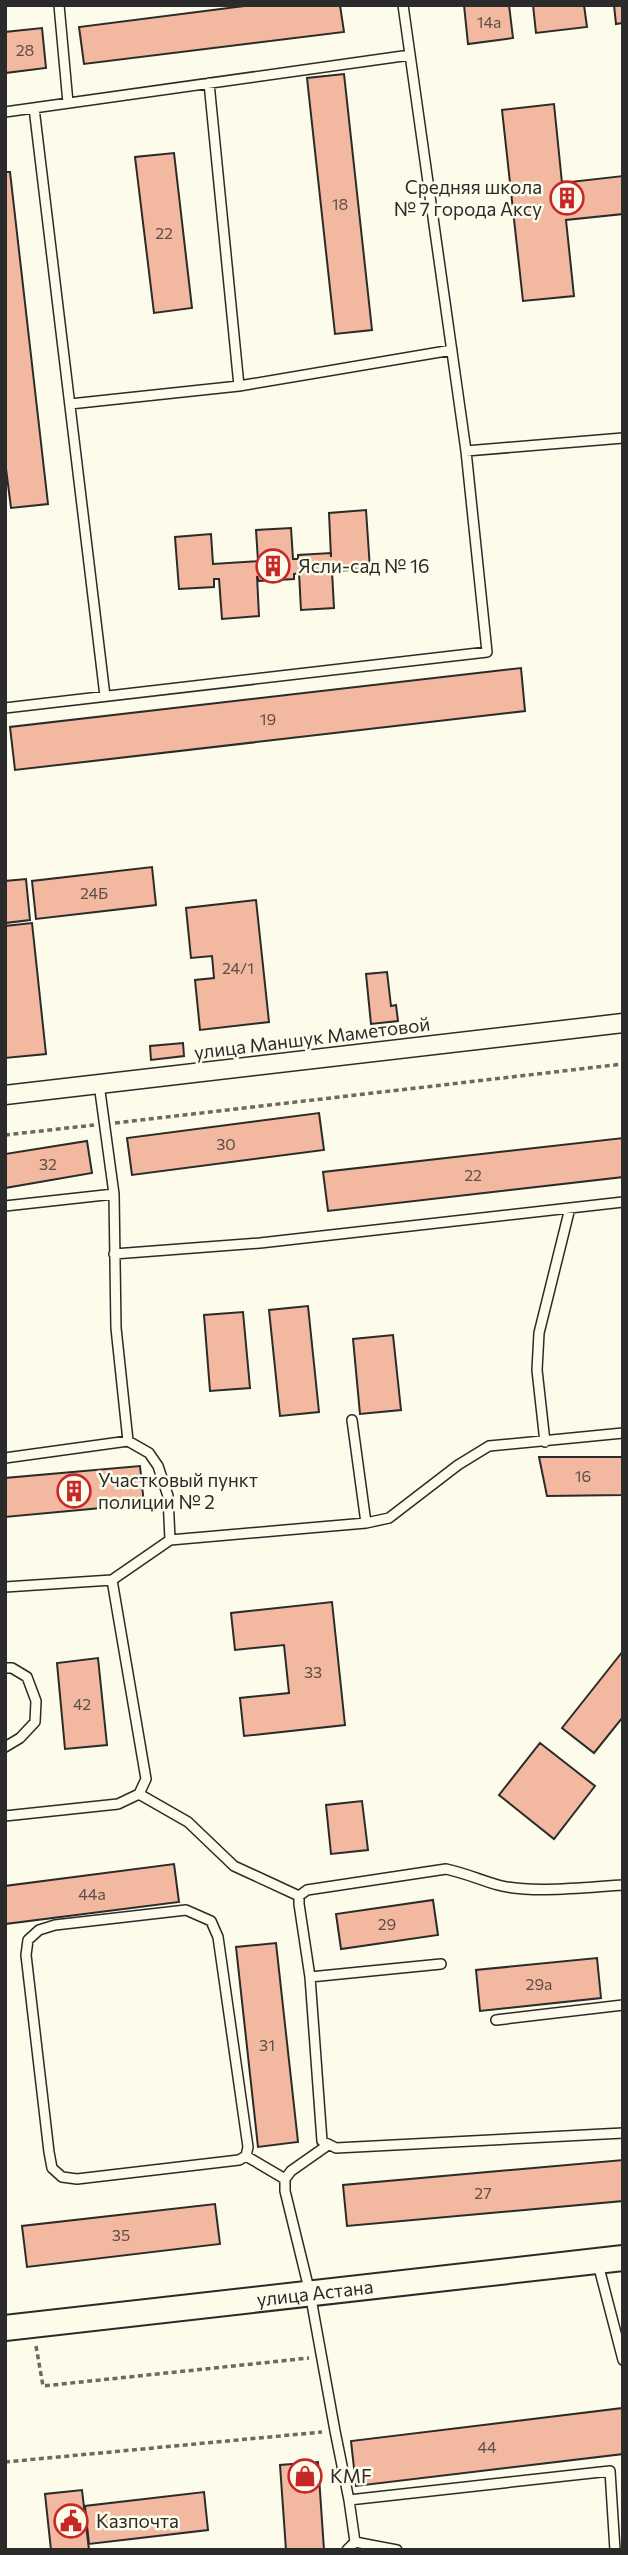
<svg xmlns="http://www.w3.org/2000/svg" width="628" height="2555" viewBox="0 0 628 2555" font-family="Commissioner,sans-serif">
  <rect width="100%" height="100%" fill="#fdfbea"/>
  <!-- building -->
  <path fill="#f2b8a0" stroke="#2b2b2b" stroke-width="2" d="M252,5h88l4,27 -260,32 -5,-37z
    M464,5h45l4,33 -45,6z
    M533,5h51l3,22 -51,6z
    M614,5h9v18l-7,1z
    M42,28l4,40 -41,5v-41z
    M344,74l28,256 -37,4 -28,-256z
    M554,104l8,79 61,-7v38l-57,6 8,76 -51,5 -21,-191z
    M174,153l18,155 -38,5 -19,-156z
    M5,172h5l38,332 -37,4 -6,-47z
    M366,510l4,59 -38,2 2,37 -33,2 -2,-37 -5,1v5l-35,2 -2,-5 2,40 -37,3 -3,-40h-5v8l-35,2 -4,-52 36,-3 2,30 45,-3 -2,-31 35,-2 2,31h5v-4l33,-2v4l-2,-44z
    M521,668l4,43 -510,59 -5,-43z
    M152,867l4,38 -120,14 -4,-38z
    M26,879l4,41 -25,3v-42z
    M256,900l13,122 -69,8 -5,-50 19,-2 -2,-22 -21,2 -5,-50z
    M32,923l14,131 -41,4v-132z
    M387,972l4,34 5,-1 2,16 -27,3 -5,-50z
    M183,1043l1,13 -33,4 -1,-14z
    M319,1113l5,37 -192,25 -5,-37z
    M623,1138v39l-295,34 -5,-39z
    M87,1141l5,32 -87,15v-34z
    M308,1306l11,106 -39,4 -11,-106z
    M243,1312l7,76 -40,3 -6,-76z
    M393,1335l8,75 -41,4 -7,-75z
    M539,1457h84v38l-76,1z
    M140,1466l4,38 -139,13v-39z
    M332,1602l13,123 -101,11 -4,-38 49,-5 -5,-48 -49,5 -4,-37z
    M623,1651v66l-29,36 -32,-25z
    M98,1658l9,87 -42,4 -8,-86z
    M540,1743l55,43 -41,53 -55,-44z
    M362,1801l6,49 -37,4 -5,-49z
    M174,1864l5,38 -174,22v-38z
    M433,1900l5,35 -97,14 -5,-35z
    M276,1943l22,199 -40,5 -22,-200z
    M597,1958l4,40 -121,13 -4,-41z
    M623,2160v41l-276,25 -4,-41z
    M215,2204l5,40 -193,23 -5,-41z
    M623,2408v46l-267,32 -5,-45z
    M318,2462l6,88h-38l-6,-85z
    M82,2490l7,60h-38l-6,-56z
    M204,2492l4,38 -119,14 -4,-38z"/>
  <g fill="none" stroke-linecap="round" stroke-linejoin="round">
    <defs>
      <path id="lane" d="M59,5l9,98
        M403,5l63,446 157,-13
        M209,83l30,303
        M34,108l71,588
        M5,112l405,-57
        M70,404l169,-18 213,-36
        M5,708l482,-56 -21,-201
        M114,1194l2,134 12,113
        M5,1206l109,-12 -15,-110
        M114,1254l146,-11 363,-41
        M352,1420l14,103
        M545,1442l-8,-72 2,-37 31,-125
        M5,1458l123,-17 21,12 9,13 10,30 2,44 -58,40
        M170,1540l196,-17 23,-5 69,-53 31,-19 134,-13
        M5,1587l107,-7 34,199 -7,15 -21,10 -113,12
        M5,1668h7l15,9 9,24 -1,21 -15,16 -15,9
        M139,1794l49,28 46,44 65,30
        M623,1885c-35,2 -92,9 -125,0 -18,-5 -33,-12 -52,-16l-139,21 -8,6v8l11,73 12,164 14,7 287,-15
        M186,1910l25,11 7,16 30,210 -2,9 -7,4 -162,19 -15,-2 -10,-9 -3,-16 -23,-197 2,-15 11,-10 16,-5z
        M310,1977l131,-13
        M496,2020l127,-15
        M328,2145l-37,26 -6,8v12l25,102 25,138 14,69 6,42 -8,8
        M246,2156l39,23
        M598,2264l25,96
        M349,2500l261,-29 5,79
        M355,2542l42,8"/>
      <path id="street" d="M5,1095l618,-72"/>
      <g id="secondary">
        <path id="s1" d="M5,2328l618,-70"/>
      </g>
    </defs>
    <!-- lane casing -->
    <use href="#lane" stroke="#2b2b2b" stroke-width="12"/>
    <!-- street casing -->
    <use href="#street" stroke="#2b2b2b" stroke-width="21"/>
    <!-- secondary casing -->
    <use href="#secondary" stroke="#2b2b2b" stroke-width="28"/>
    <!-- path -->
    <path stroke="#6a6964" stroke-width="3.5" stroke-dasharray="5 3.5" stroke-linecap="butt" d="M115,1123l508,-59
      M5,1135l89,-10
      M36,2346l7,40 266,-28
      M5,2462l317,-30"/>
    <!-- lane -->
    <use href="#lane" stroke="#fdfbea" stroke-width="9"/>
    <!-- street -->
    <use href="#street" stroke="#fdfbea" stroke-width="18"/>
    <!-- secondary -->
    <use href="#secondary" stroke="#fdfbea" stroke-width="24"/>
  </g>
  <!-- icons -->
  <defs>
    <symbol id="building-ring" viewBox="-11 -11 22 22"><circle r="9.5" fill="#fdfbea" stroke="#c62828" stroke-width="1.5"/><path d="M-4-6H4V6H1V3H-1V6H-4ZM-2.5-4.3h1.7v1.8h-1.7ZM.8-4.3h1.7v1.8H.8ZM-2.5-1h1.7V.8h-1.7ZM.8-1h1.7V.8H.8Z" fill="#c62828"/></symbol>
    <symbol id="shop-ring" viewBox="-11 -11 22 22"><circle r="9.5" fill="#fdfbea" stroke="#c62828" stroke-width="1.5"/><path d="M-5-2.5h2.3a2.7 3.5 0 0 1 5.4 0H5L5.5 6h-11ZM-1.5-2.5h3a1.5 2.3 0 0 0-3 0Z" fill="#c62828"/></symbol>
    <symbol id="civic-ring" viewBox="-11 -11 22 22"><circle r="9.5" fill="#fdfbea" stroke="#c62828" stroke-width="1.5"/><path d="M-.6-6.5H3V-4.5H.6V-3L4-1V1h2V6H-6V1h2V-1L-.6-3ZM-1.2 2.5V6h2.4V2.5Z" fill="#c62828"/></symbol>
  </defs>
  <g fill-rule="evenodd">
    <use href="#building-ring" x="548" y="179" width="38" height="38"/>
    <use href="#building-ring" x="254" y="547" width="38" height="38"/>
    <use href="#building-ring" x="55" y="1472" width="38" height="38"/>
    <use href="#shop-ring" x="286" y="2457" width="38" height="38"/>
    <use href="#civic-ring" x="52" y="2502" width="38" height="38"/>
  </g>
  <g text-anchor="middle" stroke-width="5" stroke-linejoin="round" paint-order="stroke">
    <!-- number labels -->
    <g font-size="16" fill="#5d4e48">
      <text x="489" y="28">14а</text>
      <text x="25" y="56">28</text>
      <text x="340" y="210">18</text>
      <text x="164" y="239">22</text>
      <text x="268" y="725">19</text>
      <text x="94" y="899">24Б</text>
      <text x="238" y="974">24/1</text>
      <text x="226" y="1150">30</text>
      <text x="48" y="1170">32</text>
      <text x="473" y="1181">22</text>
      <text x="583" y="1482">16</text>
      <text x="313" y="1678">33</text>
      <text x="82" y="1710">42</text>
      <text x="92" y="1900">44а</text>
      <text x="387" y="1930">29</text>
      <text x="539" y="1990">29а</text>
      <text x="267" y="2051">31</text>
      <text x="483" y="2199">27</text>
      <text x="121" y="2241">35</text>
      <text x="487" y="2453">44</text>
    </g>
    <!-- poi labels -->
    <g font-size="19" fill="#2b2b2b" stroke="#fdfbea" text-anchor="start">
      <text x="542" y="194" text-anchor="end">Средняя школа<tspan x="542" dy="22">№ 7 города Аксу</tspan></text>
      <text x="298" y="573">Ясли-сад № 16</text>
      <text x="98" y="1487">Участковый пункт<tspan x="98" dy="22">полиции № 2</tspan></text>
      <text x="330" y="2483">KMF</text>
      <text x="96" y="2528">Казпочта</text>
    </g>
    <!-- street labels -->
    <g font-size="19" fill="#2b2b2b" stroke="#fdfbea">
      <text transform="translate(312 1038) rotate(-7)" y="7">улица Маншук Маметовой</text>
      <text dy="7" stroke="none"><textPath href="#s1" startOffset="312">улица Астана</textPath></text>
    </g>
  </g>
  <!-- border -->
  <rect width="628" height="2555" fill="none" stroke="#2b2b2b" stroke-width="14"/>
</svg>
